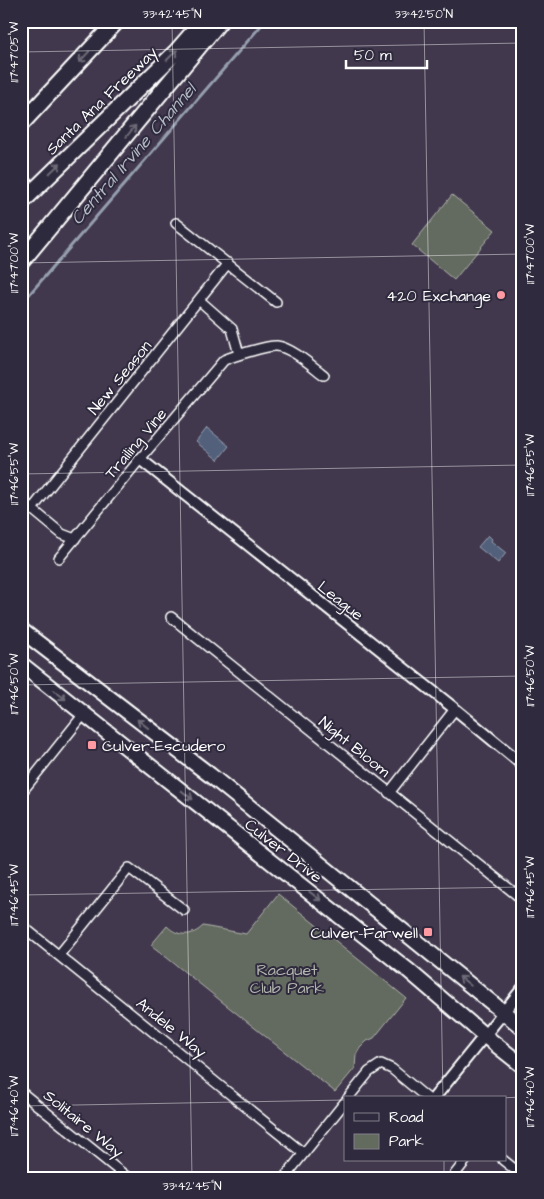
<svg xmlns="http://www.w3.org/2000/svg" width="544" height="1199" viewBox="0 0 544 1199" font-family="'Architects Daughter',sans-serif">
  <rect width="100%" height="100%" fill="#41384d"/>
  <filter id="ink" filterUnits="userSpaceOnUse"><feTurbulence type="fractalNoise" baseFrequency=".02" numOctaves="2"/><feDisplacementMap in="SourceGraphic" scale="10" xChannelSelector="R" yChannelSelector="G"/><feConvolveMatrix kernelMatrix="1 2 1 2 8 2 1 2 1" color-interpolation-filters="sRGB"/></filter>
  <g filter="url(#ink)">
    <!-- green -->
    <path fill="#636b5e" stroke="#b1b5ae" d="M452,195l43,35 -41,50 -42,-35z
      M278,894l128,104 -32,40 -7,3 -7,7 -4,7 -1,13 -20,24 -184,-147 16,-19c11,11 25,11 36,0l43,8z"/>
    <!-- water -->
    <path fill="#52617c" stroke="#97a0b0" d="M207,428l22,18 -11,14 -22,-18z
      M488,535l4,4 -1,2 15,12 -8,10 -20,-16z"/>
    <g fill="none" stroke-linecap="round" stroke-linejoin="round">
      <!-- stream -->
      <path stroke="#97a0b0" stroke-width="3" d="M21,304l244,-283"/>
      <defs>
        <path id="minor" d="M176,223l100,79
          M199,300l33,29 7,25
          M21,500l41,34 13,5
          M32,509l196,-246
          M59,558l81,-99 84,-99c10,-4 44,-15 53,-14 15,2 35,20 47,29
          M171,617l351,282
          M21,793l63,-79
          M389,793l66,-84
          M21,925l282,228
          M59,955l70,-87 55,42
          M21,1092l107,86
          M348,1098l21,-26 12,-8 11,5 35,29
          M503,1160l20,16
          M284,1178l61,-76
          M452,1178l14,-18"/>
        <path id="tertiary" d="M140,459l315,250 68,56
          M434,1098l89,-110"/>
        <path id="primary" d="M21,630l189,145 313,253
          M21,664l388,307 76,65 38,30"/>
        <path id="motorway" d="M21,124l96,-103
          M21,203l156,-152 26,-30
          M21,262l199,-241"/>
      </defs>
      <!-- minor casing -->
      <use href="#minor" stroke="#fff" stroke-width="12"/>
      <!-- tertiary casing -->
      <use href="#tertiary" stroke="#fff" stroke-width="14"/>
      <!-- primary casing -->
      <use href="#primary" stroke="#fff" stroke-width="18"/>
      <!-- motorway casing -->
      <use href="#motorway" stroke="#fff" stroke-width="19"/>
      <!-- minor -->
      <use href="#minor" stroke="#2f2a3d" stroke-width="9"/>
      <!-- tertiary -->
      <use href="#tertiary" stroke="#2f2a3d" stroke-width="10"/>
      <!-- primary -->
      <use href="#primary" stroke="#2f2a3d" stroke-width="14"/>
      <!-- motorway -->
      <use href="#motorway" stroke="#2f2a3d" stroke-width="15"/>
    </g>
    <!-- one-way arrows -->
    <defs><path id="oneway-shaft" d="M-6 0H5M1.5-3L5.5 0L1.5 3" fill="none" stroke-width="1.6" stroke-linecap="round" stroke-linejoin="round" transform="scale(1.25)"/></defs>
    <g stroke="#6d6a77">
      <use href="#oneway-shaft" transform="translate(172 55) rotate(-45)"/>
      <use href="#oneway-shaft" transform="translate(84 57) rotate(133)"/>
      <use href="#oneway-shaft" transform="translate(131 131) rotate(-51)"/>
      <use href="#oneway-shaft" transform="translate(55 168) rotate(-44)"/>
      <use href="#oneway-shaft" transform="translate(60 695) rotate(38)"/>
      <use href="#oneway-shaft" transform="translate(143 724) rotate(-142)"/>
      <use href="#oneway-shaft" transform="translate(187 795) rotate(38)"/>
      <use href="#oneway-shaft" transform="translate(315 896) rotate(38)"/>
      <use href="#oneway-shaft" transform="translate(465 981) rotate(-141)"/>
    </g>
  </g>
  <!-- ticks -->
  <path fill="none" stroke="#fff" stroke-width="1" stroke-opacity="0.45" d="M172,21l20,1157M424,21l19,1077M21,52l502,-9M21,263l502,-9M21,474l502,-9M21,685l502,-9M21,895l502,-8M499,1098l24,-1M21,1106l324,-6M444,1160v18"/>
  <!-- markers -->
  <g fill="#ff9aa2" stroke="#2f2a3d" stroke-width="2">
    <circle cx="501" cy="295" r="5"/>
    <rect x="87" y="740" width="10" height="10" rx="2.5"/>
    <rect x="423" y="927" width="10" height="10" rx="2.5"/>
  </g>
  <g text-anchor="middle" stroke-width="4" stroke-linejoin="round" paint-order="stroke">
    <!-- street labels -->
    <g font-size="16" fill="#fff" stroke="#2f2a3d">
      <text transform="translate(101 100) rotate(-44)" y="6">Santa Ana Freeway</text>
      <text transform="translate(119 377) rotate(-51)" y="6">New Season</text>
      <text transform="translate(135 443) rotate(-50)" y="6">Trailing Vine</text>
      <text transform="translate(341 600) rotate(38)" y="6">League</text>
      <text transform="translate(355 746) rotate(39)" y="6">Night Bloom</text>
      <text transform="translate(284 850) rotate(38)" y="6">Culver Drive</text>
      <text transform="translate(172 1027) rotate(39)" y="6">Andele Way</text>
      <text transform="translate(84 1123) rotate(39)" y="6">Solitaire Way</text>
    </g>
    <!-- poi labels -->
    <g font-size="16" fill="#fff" stroke="#2f2a3d" text-anchor="end">
      <text x="491" y="301">420 Exchange</text>
      <text x="102" y="751" text-anchor="start">Culver-Escudero</text>
      <text x="418" y="938">Culver-Farwell</text>
    </g>
    <!-- park labels -->
    <g font-size="16" fill="#b1b5ae" stroke="#2f2a3d">
      <text x="287" y="975">Racquet<tspan x="287" dy="18">Club Park</tspan></text>
    </g>
    <!-- water labels -->
    <g font-size="18" font-style="italic" fill="#b1b8c4" stroke="#2f2a3d">
      <text transform="translate(133 154) rotate(-49)" y="6">Central Irvine Channel</text>
    </g>
  </g>
  <!-- margin -->
  <rect width="544" height="1199" fill="none" stroke="#2f2a3d" stroke-width="55"/>
  <!-- legend -->
  <rect x="344" y="1096" width="162" height="65" fill="#2f2a3d" stroke="#827f8b"/>
  <rect x="354" y="1113" width="25" height="8" fill="#2f2a3d" stroke="#827f8b"/>
  <text x="389" y="1122" font-size="15" fill="#ffffff">Road</text>
  <rect x="354" y="1134" width="25" height="15" fill="#636b5e" stroke="#827f8b"/>
  <text x="389" y="1146" font-size="15" fill="#ffffff">Park</text>
  <!-- scale -->
  <path d="M346 60v8h81v-8" fill="none" stroke="#ffffff" stroke-width="2.5"/>
  <text x="354" y="60" font-size="15" fill="#ffffff" stroke="#2f2a3d" stroke-width="4" paint-order="stroke">50 m</text>
  <rect x="28" y="28" width="488" height="1144" fill="none" stroke="#fff" stroke-width="2"/>
  <g font-size="12" text-anchor="middle" fill="#fff">
    <text x="172" y="18">33°42'45"N</text>
    <text x="424" y="18">33°42'50"N</text>
    <text transform="translate(14 52) rotate(-90)" y="4">117°47'05"W</text>
    <text transform="translate(530 254) rotate(-90)" y="4">117°47'00"W</text>
    <text transform="translate(14 263) rotate(-90)" y="4">117°47'00"W</text>
    <text transform="translate(530 465) rotate(-90)" y="4">117°46'55"W</text>
    <text transform="translate(14 474) rotate(-90)" y="4">117°46'55"W</text>
    <text transform="translate(530 676) rotate(-90)" y="4">117°46'50"W</text>
    <text transform="translate(14 684) rotate(-90)" y="4">117°46'50"W</text>
    <text transform="translate(530 887) rotate(-90)" y="4">117°46'45"W</text>
    <text transform="translate(14 895) rotate(-90)" y="4">117°46'45"W</text>
    <text transform="translate(530 1097) rotate(-90)" y="4">117°46'40"W</text>
    <text transform="translate(14 1106) rotate(-90)" y="4">117°46'40"W</text>
    <text x="192" y="1190">33°42'45"N</text>
  </g>
</svg>
